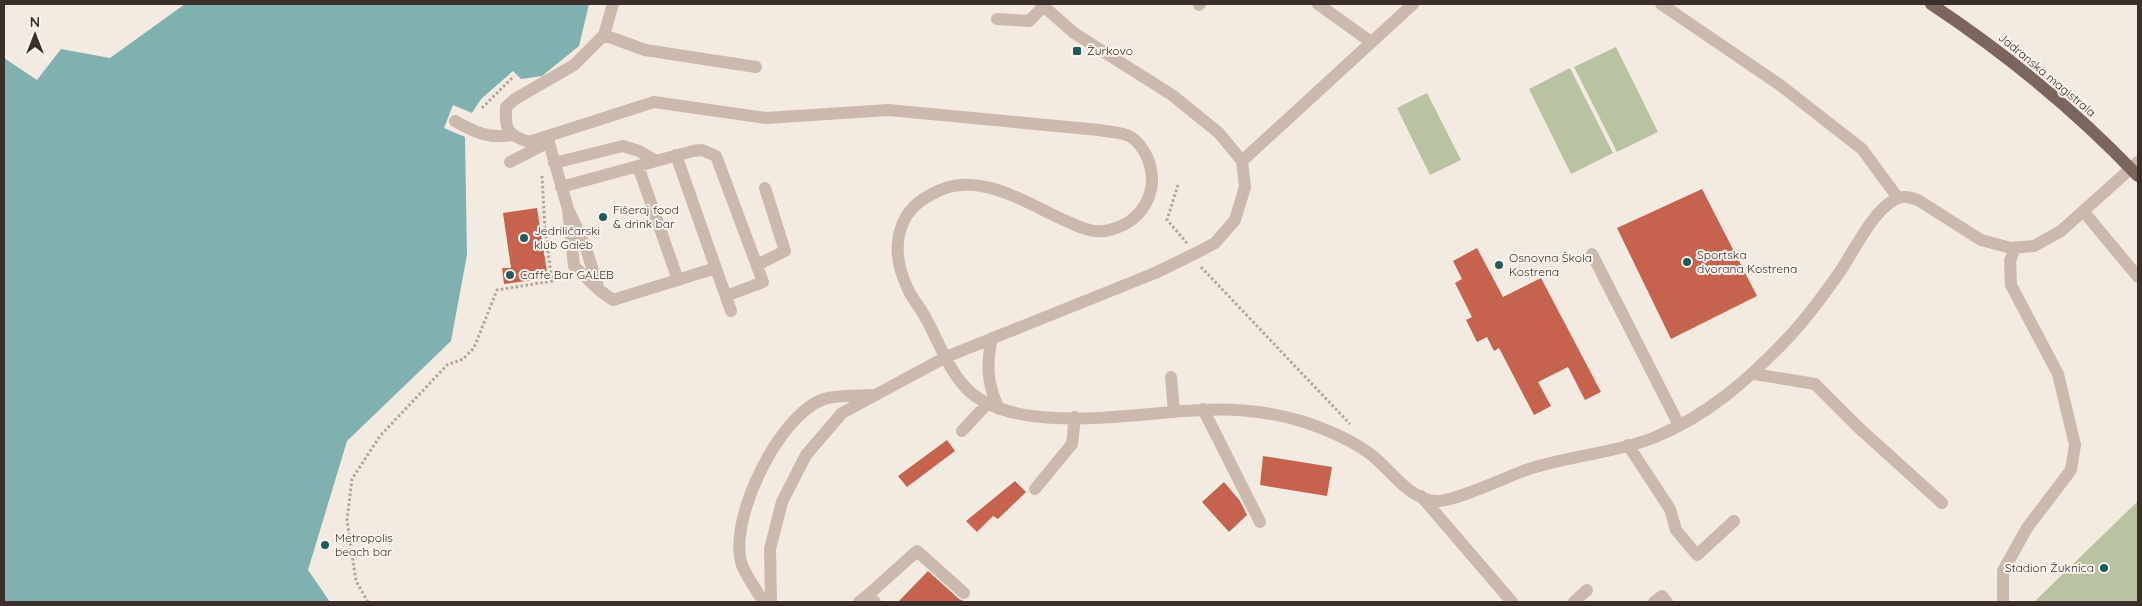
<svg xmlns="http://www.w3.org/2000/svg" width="2142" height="606" viewBox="0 0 2142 606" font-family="Quicksand,sans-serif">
  <rect width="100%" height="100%" fill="#f3eae1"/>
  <!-- green -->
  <path fill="#bac3a1" d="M1616,47l42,85 -41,20 -43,-85z
    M1570,68l43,85 -42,21 -42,-85z
    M1427,93l34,67 -31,15 -33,-67z
    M2138,501v101h-104z"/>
  <!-- water -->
  <path fill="#80b1b0" d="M185,4h404l-10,42 -37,30 -21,3 -8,-8 -32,28 -9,14 -19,-8 -9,23 21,9 2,118 -16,86 -104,100 -39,129 22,32h-326v-544l33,22 24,-31 49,9z"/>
  <!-- building -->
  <path fill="#c5634e" d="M1702,189l55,107 -86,43 -54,-111z
    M537,208l11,70 -44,6 -2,-16h9l-8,-55z
    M1477,248l26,49 38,-19 60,114 -16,8 -17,-33 -30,15 13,24 -17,9 -35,-67 -5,3 -7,-14 -10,5 -11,-22 6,-3 -17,-34 7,-4 -9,-18z
    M947,440l8,11 -48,36 -9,-11z
    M1263,456l69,11 -5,29 -67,-11z
    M1015,481l11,11 -28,27 -5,-3 -16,16 -11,-11z
    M1224,482l16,19 7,14 -18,17 -27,-30z
    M928,571l31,28 7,3h-68z"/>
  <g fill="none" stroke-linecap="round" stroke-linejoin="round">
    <!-- path -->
    <path stroke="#b8a397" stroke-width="3" stroke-dasharray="2.5 2.5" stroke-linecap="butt" d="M482,108l32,-32
      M1178,185l-11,35 20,23
      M1201,267l149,157
      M368,602l-12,-21 -9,-61 5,-41 28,-43 67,-71 16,-6 11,-11 23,-58 55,-9 -7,-51 -3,-54"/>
    <!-- minor -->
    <path stroke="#ccb9ad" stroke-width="12" d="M613,4l-9,31 -30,30 -59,34 -9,8c-1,23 1,28 23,35l125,-40 112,16 122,-8 211,20c10,2 24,2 32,7 8,5 12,12 16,20 13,30 -1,62 -34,72 -15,5 -27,1 -40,-5 -44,-18 -94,-57 -141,-30 -11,6 -18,11 -25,21 -14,23 -11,48 0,72 4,10 12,19 17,28 14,24 23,53 42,73 48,50 173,24 236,22 32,-2 68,2 99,11 25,8 47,17 68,32 21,15 38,46 67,48 17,1 69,-23 87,-30 42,-15 89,-17 130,-33 54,-22 95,-58 134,-99 19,-20 36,-43 52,-66 14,-20 33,-61 55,-73 8,-5 15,-3 24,0l63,40 30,8 23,-2 27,-15 77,-69
      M1318,4l53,38
      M1661,4l119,81 82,64 36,49
      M1199,5l1,-1
      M997,19l32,2 15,-15
      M604,35l41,15 111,17
      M455,121c19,11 34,18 56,14
      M547,136l21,73 17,36 14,45
      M676,155l55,156
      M1242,161l171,-157
      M510,162l37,-19
      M554,163l69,-17 16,5 17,10
      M638,166l40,114
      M561,187l132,-36 9,-1 14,6 47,126 -37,14
      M568,209l6,57 25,24 14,10 103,-32
      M2084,212l54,65
      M1592,254l87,171
      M757,265l28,-14 -20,-63
      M992,338c-6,28 -5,45 7,71
      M1754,374l61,10 44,44 83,75
      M1171,377l3,35
      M1203,409l57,113
      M962,431l26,-28
      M1628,445l42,64 6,21 21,25 37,-34
      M1035,489l37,-45 3,-27
      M1421,496l91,106
      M868,595l49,-44 47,42
      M763,602c-6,-12 -16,-24 -21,-37 -15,-44 37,-151 82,-166 14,-4 32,-3 46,-4
      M771,602l-1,-53 12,-47 24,-47 36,-42 104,-56 209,-84 41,-20 19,-10 20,-23 10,-33 -3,-26 -23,-28 -47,-38 -98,-62 -33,-29
      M859,602l9,-7 7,7
      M1574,602l13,-12
      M1654,602l8,-6 5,6
      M2003,602v-31l24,-43 44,-58 4,-25 -17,-71 -47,-89 -1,-24 5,-13"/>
    <!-- major -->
    <path stroke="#7c655d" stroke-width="12" d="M1931,4c74,49 146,108 207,172"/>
  </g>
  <!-- markers -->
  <g fill="#205c5c" stroke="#fbf4ee" stroke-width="2">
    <rect x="1072" y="46" width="10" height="10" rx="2.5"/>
    <circle cx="603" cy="217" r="5"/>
    <circle cx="524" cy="238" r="5"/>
    <circle cx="1687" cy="262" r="5"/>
    <circle cx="1499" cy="265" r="5"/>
    <circle cx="510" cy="275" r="5"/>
    <circle cx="325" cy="545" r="5"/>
    <circle cx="2104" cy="568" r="5"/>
  </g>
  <g text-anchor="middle" stroke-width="4" stroke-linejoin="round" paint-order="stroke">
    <!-- poi labels -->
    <g font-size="12" fill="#3a2f2b" stroke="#fbf4ee" text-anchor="start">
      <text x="1087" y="55">Žurkovo</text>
      <text x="613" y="214">Fišeraj food<tspan x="613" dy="14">&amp; drink bar</tspan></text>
      <text x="534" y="235">Jedriličarski<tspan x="534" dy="14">klub Galeb</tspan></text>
      <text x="1697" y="259">Sportska<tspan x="1697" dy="14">dvorana Kostrena</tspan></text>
      <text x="1509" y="262">Osnovna Škola<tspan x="1509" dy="14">Kostrena</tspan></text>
      <text x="520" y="279">Caffe Bar GALEB</text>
      <text x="335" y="542">Metropolis<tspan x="335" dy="14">beach bar</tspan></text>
      <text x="2094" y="572" text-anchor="end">Stadion Žuknica</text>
    </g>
    <!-- street labels -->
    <g font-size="12" fill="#3a2f2b" stroke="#fbf4ee">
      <text transform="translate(2047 75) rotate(40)" y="4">Jadranska magistrala</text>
    </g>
  </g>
  <!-- border -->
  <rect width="2142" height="606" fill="none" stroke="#3a2f2b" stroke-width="10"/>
  <!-- north arrow -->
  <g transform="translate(35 35)" stroke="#fbf4ee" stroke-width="4" paint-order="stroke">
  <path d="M0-4L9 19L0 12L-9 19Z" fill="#3a2f2b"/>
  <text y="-8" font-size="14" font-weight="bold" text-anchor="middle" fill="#3a2f2b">N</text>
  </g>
</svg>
